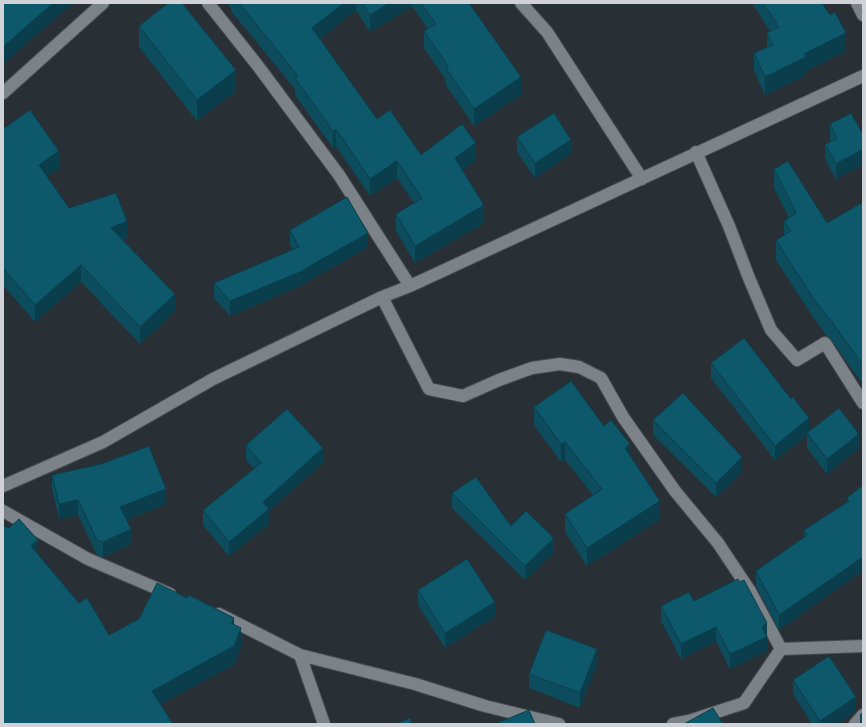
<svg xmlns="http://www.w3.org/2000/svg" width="866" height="727" viewBox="0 0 866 727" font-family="'Asap Condensed',sans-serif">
  <rect width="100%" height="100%" fill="#293035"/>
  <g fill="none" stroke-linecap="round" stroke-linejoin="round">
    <defs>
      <path id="minor" d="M208,3l50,63 81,109 71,111
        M521,3l26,29 95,147
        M857,3l6,12
        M3,93l100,-90
        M696,152l33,74 20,52 22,52 26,30 28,-17 38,60
        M382,297l47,92 34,7 36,-16 33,-12 28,-4 19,3 22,11 22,39 52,74 43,52 32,48 31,58
        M3,486l100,-44 110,-63 169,-82 28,-11c151,-69 302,-141 453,-210
        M3,511l85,48 82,35
        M219,614l81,41 115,29 70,22 74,18
        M300,655l24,69
        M673,724l16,-3 55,-18 37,-54 82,-3
        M855,724l8,-9"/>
    </defs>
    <!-- minor casing -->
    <use href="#minor" stroke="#474c51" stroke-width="14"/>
    <!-- minor -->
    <use href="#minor" stroke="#7b8389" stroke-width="12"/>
  </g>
  <!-- wall -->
  <path fill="#0c4c5d" d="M227,3h242l52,92 -47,31 -28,-41v-5l-22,-32v-17l4,-2 -16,-23 -42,26 -14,-22 -36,29 57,80 44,36 55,5 -14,10 22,53 -69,40 -19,-32v-17l18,-11 -17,-25 -27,18 -34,-50 -3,2 -38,-53v-6l-64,-78v-3z
    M752,3h70l24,48 -40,20v4l-41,20 -11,-24v-18l13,-5v-15l3,-2z
    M139,26l97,65 -39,30 -58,-74z
    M830,124l33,10v30l-27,15 -11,-20v-15l6,-2 -1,-3z
    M3,129l56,39 -12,8 22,32 58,30 -5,2 53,71 -35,33 -59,-62 -46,40 -32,-37z
    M517,137l54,17 -36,24 -18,-26z
    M774,169l53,54 36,-21v182l-19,-26 -13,-19 -4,-3 -12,-16 -39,-60v-20l8,-5v-14l5,-3 -15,-30z
    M290,230l78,17 -70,40 -68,29 -16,-18v-15l79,-33 -3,-5z
    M711,363l98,68 50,17 -32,26 -20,-26v-13l-32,25 -64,-82z
    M534,407l70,19 26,30 30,63 -73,47 -22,-34v-18l28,-19 -28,-35 -4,2 -27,-37z
    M653,420l89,52 -26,25 -63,-62z
    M246,445l77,18 -54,48v13l-40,32 -26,-31v-15l51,-41 -8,-9z
    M52,475l114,29 -40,16 5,24 -28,13 -6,-2 -19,-40 -19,4 -7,-30z
    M863,485l-84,145 -23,-44v-15l48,-33v-8l43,-28v-4z
    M452,493l59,33 43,27 -29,27 -73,-72z
    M740,582l27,41v28l-37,18 -14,-28 -35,18 -20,-38v-15l33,-5z
    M418,590l77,26 -50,32 -27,-43z
    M597,664l-17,44 -51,-20v-14z
    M793,680l63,31 -19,13h-25l-19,-30z
    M863,712v12h-3v-9z"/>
  <!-- shaded-wall -->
  <path fill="#0a3e4c" d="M53,3h20l-70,61v-17z
    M344,3h12v7l-44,36v-18z
    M389,3h23v3l-42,26v-17z
    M846,33v18l-40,20v4l-41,20v-18l39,-23z
    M236,70v21l-39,30v-21z
    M521,77v18l-47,31v-17z
    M336,129v17l-3,2v-17z
    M571,140v14l-36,24v-15z
    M476,143v17l-21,16v-18z
    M863,149v15l-27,15v-15z
    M59,151v17l-20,14v-17z
    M397,161v17l-27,18v-17z
    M484,205v18l-69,40v-17z
    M127,221v17l-16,7v-17z
    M368,233v14l-70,40 -68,29v-15z
    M81,265v17l-46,40v-17z
    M175,294v17l-35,33v-17z
    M809,418v15h-2v2l-32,25v-14z
    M859,434v14l-32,26v-15z
    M565,442v18l-4,2v-18z
    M630,444v18l-5,-14z
    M323,448v15l-54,48v13l-40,32v-14l34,-40z
    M742,457v15l-26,25v-14z
    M166,489v15l-46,18v-15z
    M78,500v15l-19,4v-15z
    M660,501v18l-73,47v-18z
    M131,529v15l-28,13v-15z
    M554,538v15l-29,27v-14z
    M38,540v18l-7,-12z
    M863,557v14l-84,59v-15z
    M495,602v14l-50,32v-15z
    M234,618v18l-3,-13z
    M767,623v28l-37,18v-15l32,-27z
    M716,627v14l-35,18v-15z
    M241,628v19l-7,18 -82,44v-18z
    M597,649v15l-17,44v-15z
    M856,697v14l-19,13h-17v-3z"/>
  <!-- building -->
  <path fill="#0e586c" stroke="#0a3e4c" d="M3,3h50l-50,44z
    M168,3h14l54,67 -39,30 -58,-74z
    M239,3h105l-32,25 65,91 13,-9 31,45 41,-31 14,19 -21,15 29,47 -69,41 -19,-32 26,-16 -25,-37 -27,18 -34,-50 -3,2 -38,-53 3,-2z
    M362,3h27l-19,12z
    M421,3h48l52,74 -47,32 -28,-41 2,-2 -24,-35 12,-7z
    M763,3h59l8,12 5,-3 11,21 -42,21 2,3 -41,20 -11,-24 19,-8 -6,-12 12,-6z
    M30,110l29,41 -20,14 30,43 47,-15 11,28 -16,7 64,66 -35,33 -59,-62 -46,40 -32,-37v-139z
    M554,113l17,27 -36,23 -18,-26z
    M851,113l12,21v15l-27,15 -11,-20 12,-5 -7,-15z
    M788,161l39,62 36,-21v163l-19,-26 -13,-19 -4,-4 -12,-15 -39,-61 15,-9 -7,-10 12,-8 -22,-44z
    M347,197l21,36 -70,40 -68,28 -16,-18 85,-36 -9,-17z
    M744,338l47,61 2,-2 16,21 -34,28 -64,-83z
    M571,381l33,45 7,-6 19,24 -5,4 35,53 -73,47 -22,-34 37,-25 -37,-47 -4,2 -27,-37z
    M683,393l59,64 -26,26 -63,-63z
    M839,408l20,26 -32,25 -20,-26z
    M287,409l36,39 -60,54 6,7 -40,33 -26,-32 58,-47 -15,-18z
    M149,446l17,43 -46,18 11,22 -28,13 -6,-2 -19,-40 -19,4 -7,-29 49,-11z
    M476,477l35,49 15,-15 28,27 -29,28 -73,-73z
    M863,485v72l-84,58 -23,-44 51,-36 -3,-5 45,-29 -2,-3z
    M19,519l19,21 -7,6 48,57 8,-5 22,37 30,-16 18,-36 30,15 2,-3 45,23 -3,5 10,5 -7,18 -82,45 21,33h-170v-198l6,2z
    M467,559l28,43 -50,31 -27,-43z
    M738,579l2,3 4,-2 23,43 -5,4 5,10 -37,17 -14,-27 -35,17 -20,-38 28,-14 5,9z
    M546,630l51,19 -17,44 -51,-19z
    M829,656l27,41 -36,24 -27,-41z
    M713,708l10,16h-39z
    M529,710l6,14h-40z
    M863,712v6l-3,-3z
    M410,718l2,6h-16z"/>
  <!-- border -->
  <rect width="866" height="727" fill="none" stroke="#cfd3d7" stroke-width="8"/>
</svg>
